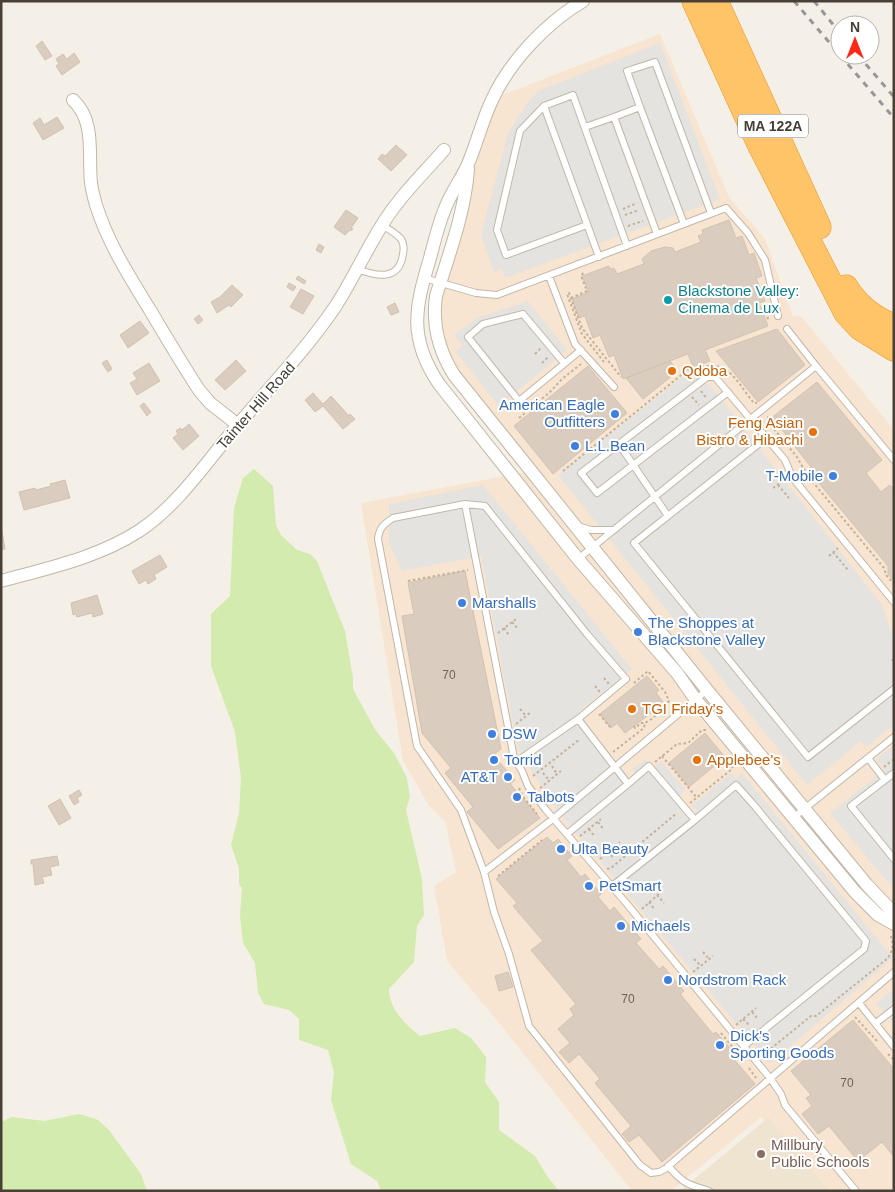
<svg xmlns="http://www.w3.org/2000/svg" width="895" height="1192" viewBox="0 0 895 1192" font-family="Helvetica,sans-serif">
  <rect width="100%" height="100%" fill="#f5f0e7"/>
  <!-- commercial -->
  <path fill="#f8e5d1" d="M660,34l69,163 36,42 28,77h8l93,114v761h-75l-58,-74 -90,74h-39l-136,-172 -49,-58 -13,-75 22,-14 -11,-51 -16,-15 -26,-45 -42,-258 171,-32 -78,-96 -20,-56 32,-131 26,-89z"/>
  <!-- education -->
  <path fill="#efe4d0" d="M769,1117l60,74h-149z"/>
  <!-- green -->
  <path fill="#d3ebae" d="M254,469l19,17 3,39 5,10 16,15 13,4 7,7 28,70 8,47v11l23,42 18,22 13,25 3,19 -4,13 16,69 2,36 -7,11 -3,36 -25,27c0,20 16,35 31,47l35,-8 16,10 15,19 -1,25 14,20v28l36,26 12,20 12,15h-178l-4,-10 -26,-17 -20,-64 3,-27 -6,-23 -29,-10v-21l-10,-9 -25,-6 -6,-11 -3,-30 -12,-20 -3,-28 2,-27 -3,-4v-16l-8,-23 8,-32 2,-35 -6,-46 -24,-66v-52l19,-18 4,-88 9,-30z
    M80,1114l18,6 11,10 32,44 6,17h-146v-69l11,-5 32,4z"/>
  <!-- parking -->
  <path fill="#e5e3df" d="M660,43l60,156 -215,79 -3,-9 -8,3 -13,-37 27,-102 18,-28 12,-14z
    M528,301l39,49 -68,56 -44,-55 8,-6 -9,-10 23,-17z
    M691,370l23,20 168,215 12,34v86l-28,22 -5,-6 -54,44 -249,-310z
    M483,485l149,184 -54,43 53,68 6,-4 -5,-7 14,-10 7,9 8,-7 25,29 -8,7 15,17 4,-3 -5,-6 39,-32 5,6 6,-6 151,185 -123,106 -218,-260 -34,-55 -37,-193 -79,15 -13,-27v-40z
    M894,745v138l-3,3 -61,-73 55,-43 -9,-11z
    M894,989v36l-18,-22z"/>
  <!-- building -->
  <path fill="#dacdbf" stroke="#d2c2af" d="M42,41l10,15 -7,4 -9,-14z
    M74,53l6,9 -18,13 -6,-9 3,-2 -3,-5 7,-5 4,5z
    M57,117l7,11 -21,12 -10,-17 7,-5 4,7z
    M396,145l11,10 -16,16 -13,-12 4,-5 3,2z
    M346,210l12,8 -7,10 2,1 -2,2 -1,-1 -5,5 -11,-8z
    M729,220l7,18 6,-2 7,19 5,-2 8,23 -6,2 9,23 -6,2 9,23 -63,24 5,11 -17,6 -5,-13 -65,25 -9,-24 -5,2 -9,-22 -7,3 -8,-22 -6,2 -7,-19 17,-7 -7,-16 27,-10 1,3 4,-1 3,6 27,-10 -2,-5 9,-8 14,-4 8,1 2,4 26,-10 -3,-6 5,-2 -1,-4z
    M319,244l5,3 -3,6 -5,-3z
    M298,276l8,5 -2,3 -8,-5z
    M289,283l7,4 -3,4 -6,-4z
    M232,285l11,10 -12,12 -2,-2 -12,8 -6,-11 9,-5z
    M301,289l13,7 -11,18 -13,-7z
    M395,303l4,9 -8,3 -4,-8z
    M199,315l4,5 -5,4 -4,-5z
    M140,321l9,12 -21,15 -8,-13z
    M777,329l28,36 -47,37 -42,-51z
    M107,360l5,9 -4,3 -6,-9z
    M236,360l10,11 -21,19 -10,-10z
    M670,361l8,10 -35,28 -17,-21z
    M149,363l11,18 -23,14 -7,-12 7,-4 -4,-6z
    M588,366l39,47 -74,61 -39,-48z
    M817,382l65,78 -16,13 15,19 9,-7 4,5v91l-6,-7v-8l-70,-84 3,-2 -42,-54 -2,2 -7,-9z
    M313,393l10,11 8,-8 18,20 1,-2 5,5 -12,10 -20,-23 -8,6 -10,-12z
    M144,403l7,9 -4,4 -7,-10z
    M189,424l10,12 -16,14 -10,-12 5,-4 -2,-3 4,-3 2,2z
    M65,480l5,18 -46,12 -5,-18 16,-4 1,2 15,-4 -1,-2z
    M2,532l3,17 -4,1v-18z
    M160,555l7,12 -13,8 2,4 -8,5 -2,-4 -7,4 -7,-13z
    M465,571l36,178 -8,6 22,25 -5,4 30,34 -42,31 -31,-37 6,-5 -28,-34 6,-5 -29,-35 -20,-117 12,-2 -6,-31z
    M97,595l6,19 -10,3 -1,-4 -15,4 -1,-3 -3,1 -2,-12z
    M647,676l12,14 -3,3 8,10 -39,30 -8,-10 -6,5 -11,-14z
    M705,733l20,24 -36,30 -20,-24z
    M79,790l3,5 -5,3 2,4 -5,3 -5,-9z
    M60,799l11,19 -12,7 -11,-19z
    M547,837l6,6 5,-4 14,17 -5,4 14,17 4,-3 16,20 -3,3 12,14 4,-4 27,32 -5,4 23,26 4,-3 21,25 -4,3 33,40 3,-2 18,21 -3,3 24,28 -93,78 -23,-27 -10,7 -7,-8 9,-8 -36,-43 5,-4 -21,-25 -10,9 -10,-11 11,-9 -12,-14 16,-14 -4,-6 6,-5 -45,-54 12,-9 -30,-35 4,-3 -21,-24z
    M57,856l2,9 -9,2 2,8 -10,2 2,6 -9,2 -2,-21h-2v-4z
    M508,972l5,15 -14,4 -4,-15z
    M853,1020l41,49v88l-12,-15 -24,19 -29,-35 -11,8 -16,-20 10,-8 -6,-8 5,-3 -20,-24z"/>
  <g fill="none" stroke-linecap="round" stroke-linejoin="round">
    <defs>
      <path id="lane" d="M544,106l-24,25 -23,99 9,25 81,-30
        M640,107l-13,-36 28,-9 56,151
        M585,127l29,-10
        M657,234l-43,-117 26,-10 44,117
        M599,257l-55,-151 29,-11 54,151
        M357,269c19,7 42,13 46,-15 1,-4 1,-11 -2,-15 -5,-6 -13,-10 -19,-14
        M549,276l26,68 39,43
        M424,278l52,15 21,2 229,-87 22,25 17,27 13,56
        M787,329l29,37
        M564,363l-41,-49 -40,10 -15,13 51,64 62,-51
        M766,438l-132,105 174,214 86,-68
        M619,444l-38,29 16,20 131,-101
        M465,504l20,2 102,128 39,45 -48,40 -62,43
        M668,516l-49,-72 88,-67h8l70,83 7,17 102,125
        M577,526l14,4h21
        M578,559l238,-193 78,94
        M707,690l-153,128 -70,54 10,40 15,42 20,72 111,139 11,8 8,-1 6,-3 229,-197
        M578,719l50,65 21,-18 46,54
        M868,758l17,22
        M894,773l-43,33 43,53
        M793,818l101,-81
        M567,834l61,-50
        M484,872l-23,-62 -44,-64 -39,-207c1,-11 6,-15 15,-21l72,-14 49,254 8,13 6,15 18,24 81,94 143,174 11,16 4,11 71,86
        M611,887l84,-67 41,-35 17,19 113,137 -2,8 -120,97
        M859,1003l35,44
        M876,1023l18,-14
        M668,1166c16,18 19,18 41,25"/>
      <path id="street" d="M583,1c-37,22 -73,60 -91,99 -10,21 -15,43 -24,64 -7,16 -18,30 -24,47 -6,15 -10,32 -14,47 -15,50 -22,80 9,126l139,175 99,114 19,27 159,192 23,23 16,9
        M73,100c23,21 15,56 18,83 1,7 3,15 5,22 12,38 33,71 54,105 16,27 32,54 49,80l11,13 28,22
        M468,169c-3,43 -19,85 -32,127 -4,28 3,55 18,79l253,315 160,195 20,21 7,5
        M1,581c47,-13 96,-23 138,-50 35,-23 62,-61 88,-93 36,-44 76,-84 108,-131 17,-26 30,-55 47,-82 17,-28 41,-51 62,-75"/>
      <path id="highway" d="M694,1l66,145 86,167 14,15 34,21
        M716,1l103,226
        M846,287c11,18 27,31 48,39"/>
    </defs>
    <!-- lane casing -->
    <use href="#lane" stroke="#c1b7a9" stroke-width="8"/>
    <!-- street casing -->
    <use href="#street" stroke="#c1b7a9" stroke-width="14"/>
    <!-- highway casing -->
    <use href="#highway" stroke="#e7972f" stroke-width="25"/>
    <!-- path -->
    <path stroke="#c3b299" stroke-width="2" stroke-dasharray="2.5 2.5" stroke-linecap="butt" d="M623,209l14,-6
      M625,215l14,-5
      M628,226l15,-5
      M571,298l16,-7 -6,-15 3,-4
      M766,307l2,13
      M535,354l6,-6
      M604,362l-22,-28 -15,-40 2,-1 13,35 39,49
      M542,363l6,-6
      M701,391l6,8
      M692,397l7,8
      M768,416l1,7 28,34 10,18 77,93 2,7 8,9
      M519,418l30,-25 13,-14 19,-15
      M563,471l127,-103c9,1 16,-3 24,-2 19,1 28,24 40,37h3
      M778,485l11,13
      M773,488l10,-7
      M833,552l15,18
      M829,556l9,-8
      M408,581l60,-11
      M512,622l6,7
      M504,628l5,7
      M498,633l18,-14
      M892,661l2,-2
      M604,678l5,6
      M595,686l5,6
      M520,709l6,7
      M599,714l11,13
      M516,724l15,-12
      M634,726l1,2 6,-5h4
      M613,752l31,-24 1,-5 8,-5 16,-17 -4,-9 -17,-21 -14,12
      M662,756l35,42
      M655,762l22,-18 11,-1 14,-13h5
      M552,766l5,8
      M884,767l10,-8
      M543,773l6,7
      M533,776l47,-37
      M519,788l5,10 13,16
      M540,788l21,-17
      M690,803l42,-34 1,-6
      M598,822l6,8
      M589,829l6,8
      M580,836l21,-17
      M616,845l6,7
      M608,851l6,8
      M600,859l20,-17
      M607,869l4,-1 66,-55
      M498,876l44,-36
      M657,895l7,8
      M649,902l6,8
      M642,909l19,-17
      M703,952l6,7
      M694,959l7,7
      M693,972l20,-16
      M752,1012l6,7
      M855,1017l22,24
      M743,1019l7,7
      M736,1025l20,-17
      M721,1033l13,16
      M888,1054l6,6
      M763,1055l48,-39h5l72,-58c5,-8 6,-15 2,-24
      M749,1068l7,10"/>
    <!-- lane -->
    <use href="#lane" stroke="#fff" stroke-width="6"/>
    <!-- street -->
    <use href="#street" stroke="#fff" stroke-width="12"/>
    <!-- highway -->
    <use href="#highway" stroke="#ffc368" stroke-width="24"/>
    <!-- rail -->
    <path stroke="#979797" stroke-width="3" stroke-dasharray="6 6" stroke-linecap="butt" d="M794,1l46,54
      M814,1l26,32
      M840,55l54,63
      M858,55l36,42"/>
  </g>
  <!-- markers -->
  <circle fill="#0f9aa8" stroke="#fff" stroke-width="2" cx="668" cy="300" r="5"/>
  <g fill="#e8710a" stroke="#fff" stroke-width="2">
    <circle cx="672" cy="371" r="5"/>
    <circle cx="813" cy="432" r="5"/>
    <circle cx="632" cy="709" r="5"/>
    <circle cx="697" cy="760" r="5"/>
  </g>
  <g fill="#3f7fe0" stroke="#fff" stroke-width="2">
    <circle cx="615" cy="414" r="5"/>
    <circle cx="575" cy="446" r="5"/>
    <circle cx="833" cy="476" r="5"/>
    <circle cx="462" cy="603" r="5"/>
    <circle cx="638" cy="632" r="5"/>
    <circle cx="492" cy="734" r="5"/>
    <circle cx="494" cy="760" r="5"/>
    <circle cx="508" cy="777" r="5"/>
    <circle cx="517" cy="797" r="5"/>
    <circle cx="561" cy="849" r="5"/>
    <circle cx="589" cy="886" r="5"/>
    <circle cx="621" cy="926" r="5"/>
    <circle cx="668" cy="980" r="5"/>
    <circle cx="720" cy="1045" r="5"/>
  </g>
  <circle fill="#8d6e63" stroke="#fff" stroke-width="2" cx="761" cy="1154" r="5"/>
  <g text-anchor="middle" stroke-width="4" stroke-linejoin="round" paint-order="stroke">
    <!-- number labels -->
    <g font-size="12" fill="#6c6358">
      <text x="449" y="679">70</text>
      <text x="628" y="1003">70</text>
      <text x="847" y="1087">70</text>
    </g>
    <!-- shield labels -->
    <rect fill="#fff" stroke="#7f7972" stroke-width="1" x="738" y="114.5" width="70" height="23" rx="4"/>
    <g font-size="14" font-weight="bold" fill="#484036">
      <text x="773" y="131">MA 122A</text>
    </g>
    <!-- culture labels -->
    <g font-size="15" fill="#0d838f" stroke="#fff" text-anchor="start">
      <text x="678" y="296">Blackstone Valley:<tspan x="678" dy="17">Cinema de Lux</tspan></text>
    </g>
    <!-- food labels -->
    <g font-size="15" fill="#c56008" stroke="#fff" text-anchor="start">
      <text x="682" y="376">Qdoba</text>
      <text x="803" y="428" text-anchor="end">Feng Asian<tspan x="803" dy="17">Bistro &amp; Hibachi</tspan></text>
      <text x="642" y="714">TGI Friday's</text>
      <text x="707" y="765">Applebee's</text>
    </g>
    <!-- shop labels -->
    <g font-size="15" fill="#366cbe" stroke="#fff" text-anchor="start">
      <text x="605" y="410" text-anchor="end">American Eagle<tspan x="605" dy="17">Outfitters</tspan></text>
      <text x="585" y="451">L.L.Bean</text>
      <text x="823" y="481" text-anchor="end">T-Mobile</text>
      <text x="472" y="608">Marshalls</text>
      <text x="648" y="628">The Shoppes at<tspan x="648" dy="17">Blackstone Valley</tspan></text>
      <text x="502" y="739">DSW</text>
      <text x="504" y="765">Torrid</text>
      <text x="498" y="782" text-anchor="end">AT&amp;T</text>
      <text x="527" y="802">Talbots</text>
      <text x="571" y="854">Ulta Beauty</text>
      <text x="599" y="891">PetSmart</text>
      <text x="631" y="931">Michaels</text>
      <text x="678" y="985">Nordstrom Rack</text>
      <text x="730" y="1041">Dick's<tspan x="730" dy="17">Sporting Goods</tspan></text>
    </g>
    <!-- street labels -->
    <g font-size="15" fill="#484036" stroke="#fff">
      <text transform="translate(256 406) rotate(-49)" y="5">Tainter Hill Road</text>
    </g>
    <!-- education labels -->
    <g font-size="15" fill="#785e54" stroke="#fff" text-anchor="start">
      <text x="771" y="1150">Millbury<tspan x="771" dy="17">Public Schools</tspan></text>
    </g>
  </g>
  <!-- border -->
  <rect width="895" height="1192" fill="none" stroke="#484036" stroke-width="5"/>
  <!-- north arrow -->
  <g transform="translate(855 40)"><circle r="24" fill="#ffffff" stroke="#b6b3af"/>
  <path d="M0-4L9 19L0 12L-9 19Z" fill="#ff2814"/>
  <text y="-8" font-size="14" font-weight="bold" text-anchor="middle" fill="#484036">N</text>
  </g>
</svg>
